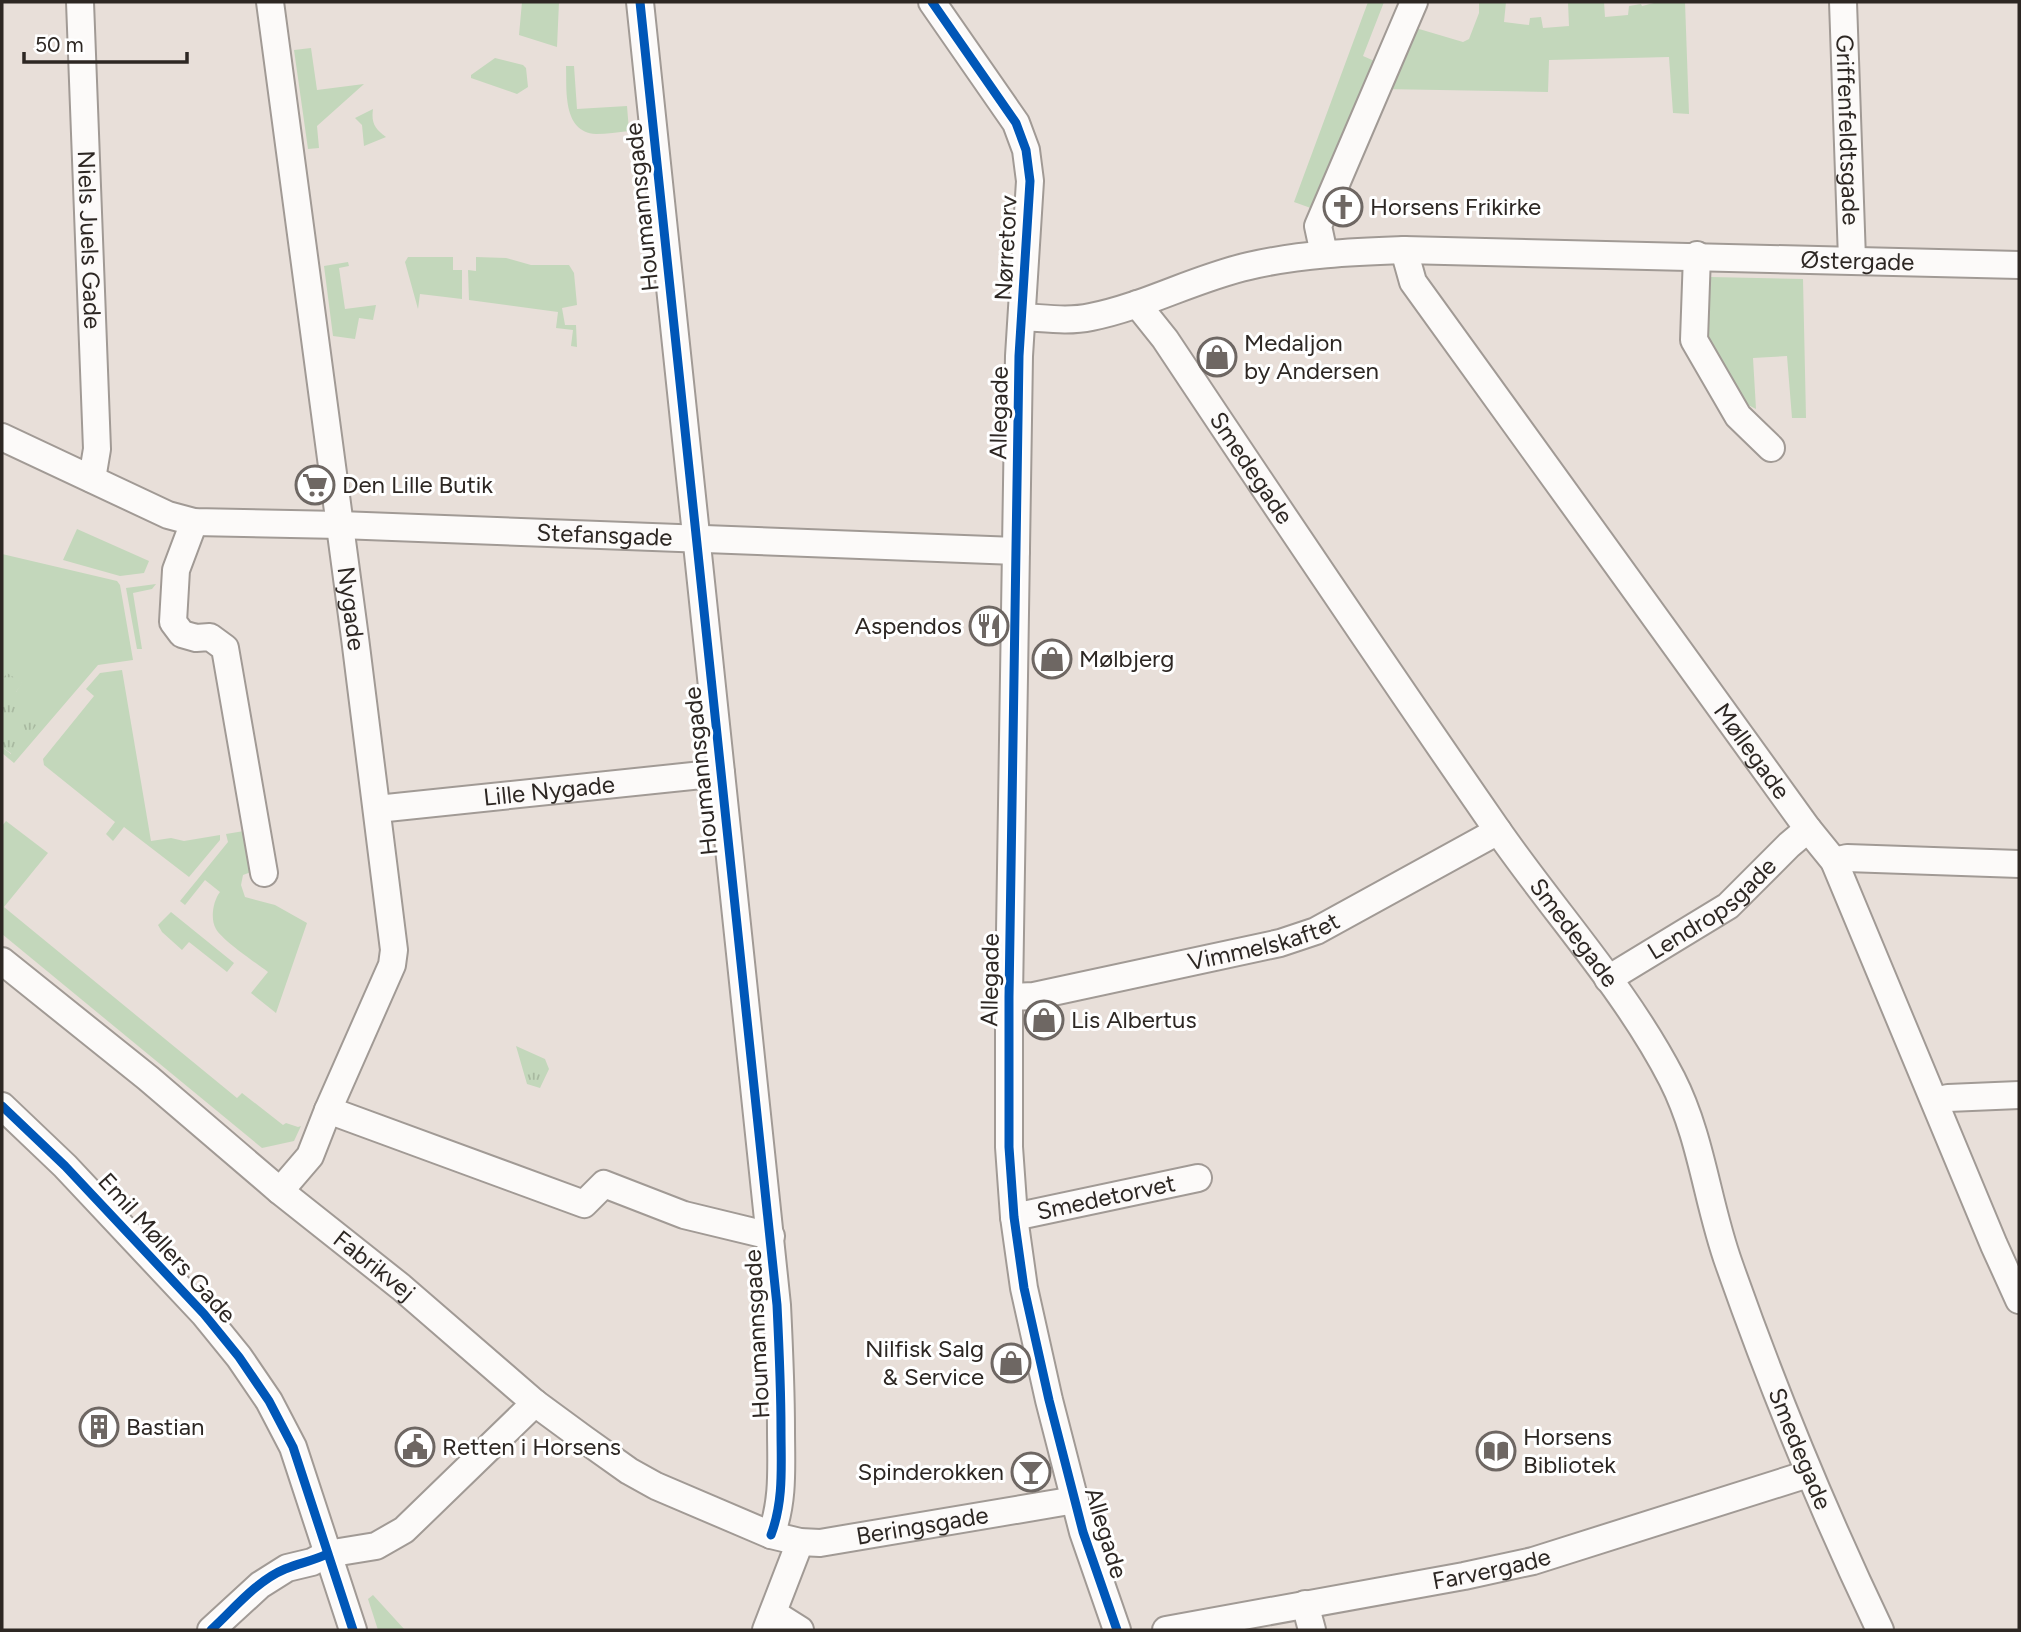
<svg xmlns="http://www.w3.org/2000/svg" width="2021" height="1632" viewBox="0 0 2021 1632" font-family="Figtree,sans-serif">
  <defs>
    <pattern id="park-tufts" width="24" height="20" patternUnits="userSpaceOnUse" patternTransform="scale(1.75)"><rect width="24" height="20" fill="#c3d7bb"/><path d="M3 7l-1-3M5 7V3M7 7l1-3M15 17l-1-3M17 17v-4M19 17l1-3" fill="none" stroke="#a8b9a0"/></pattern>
  </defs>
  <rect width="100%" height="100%" fill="#e8dfd9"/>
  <!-- green -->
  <path fill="#c3d7bb" d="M522,2h37l-2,45 -38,-12z
    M1368,2h16l-21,54 16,7 -60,148 -25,-9z
    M1479,2h27l-2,20 25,3 1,-7 11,-1 2,11 26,-2 -1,-24h36l1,15 23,-2 1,-9 12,-2 1,2 16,-4h27l4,112 -16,-1 -4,-56 -120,3 -1,32 -166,-3 27,-63 54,16 6,-3 10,-26z
    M311,48l6,42 47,-6 -47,42 2,22 -11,1 -14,-99z
    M495,58l28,7 3,3 2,19 -11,7 -46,-16v-3z
    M566,66h8l3,43 50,-3 2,25c-11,1 -22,3 -33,3 -34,-2 -29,-45 -30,-68z
    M373,109c-2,14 2,20 13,28l-22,9 -2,-21 -7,-7z
    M408,257h45v13h9v29l-42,-5 -2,15 -13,-47z
    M476,257l30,1 25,7h38l5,8 3,32 -15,3 3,17h11l1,22 -6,-1 2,-16 -17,-2 2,-16 -89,-12 -1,-30 8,1z
    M348,262l1,4 -10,2 6,41 31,-4 -3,15 -14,-2 -4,21 -22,-3 -9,-70z
    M1711,277l92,2 3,139h-14l-5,-62 -34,2 3,51 -12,-6 -39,-70 2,-51z
    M77,529l72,32 -5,12 -24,3 -57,-16z
    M2,554l115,27 3,4 13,75 -35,5 -84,98 -12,-10v-6l9,7 5,-62 6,-9 -15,-9 -5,6z
    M156,584l-4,5 -19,4 9,56h-5l-11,-61z
    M122,670l29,171 20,-3 13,3 36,-6v5l-31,37 -65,-50 -11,14 -7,-7 9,-12 -71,-57 -1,-6 51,-63 -8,-7 14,-16z
    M6,821l42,32 -44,54 233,191 5,-5 41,32 3,-2 12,4 3,-1 -7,15 -32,7 -260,-214v-108z
    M244,831l7,41 -8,3 -2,10 4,12 30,8 32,18 -31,90 -25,-20 17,-21c-12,-9 -46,-32 -52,-43 -6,-10 -3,-28 4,-37l-15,-12 -20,25 -5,-4 48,-59 -2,-8z
    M171,912l63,51 -7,9 -38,-30 -7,8 -20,-18 -4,-7z
    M373,1595l32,35h-27l-10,-31z"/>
  <!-- park -->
  <path fill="url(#park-tufts)" d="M7,673l16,10 -7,9 30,22 -34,40 -10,-7v-67z
    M516,1046l29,13 4,10 -9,19 -13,-4z"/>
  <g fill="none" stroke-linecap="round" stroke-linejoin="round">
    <defs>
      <g id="minor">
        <path id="s1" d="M80,2l17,447 -5,30"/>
        <path id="s2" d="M270,2l85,636 39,312 -2,15 -64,145 -18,46 -30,35"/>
        <path d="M640,2l137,1303c2,41 4,82 4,124 0,37 3,71 -10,106"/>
        <path d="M932,2l84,121 10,27 4,31 -11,175 -10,641v150l5,70 10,71 25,112 34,132 34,98"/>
        <path id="s3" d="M1843,2l9,257"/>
        <path id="s4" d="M1404,250l9,32 395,547 26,32 160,384 25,55"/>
        <path d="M1324,254l-6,-28 96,-224"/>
        <path d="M1697,255l-3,85 44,76 33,32"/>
        <path id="s5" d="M1137,304l28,35c109,164 219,327 331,489 58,84 129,160 176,251 30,59 35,124 57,185 44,125 94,247 151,366"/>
        <path id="s6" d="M1022,317c22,1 46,5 69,0 55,-11 104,-39 158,-51 51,-12 103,-14 155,-16l615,15"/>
        <path id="s7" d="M2,437l166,78 26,7 146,3 676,26"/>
        <path d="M194,522l-18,48 -3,52 9,12 14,4 14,-1 15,11 39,225"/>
        <path id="s8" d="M377,809l344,-36"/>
        <path d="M1834,861l13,-3 172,6"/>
        <path id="s9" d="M2,961l146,117 132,113 121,96 134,116 49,36 45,32 27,15 115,49 29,7 20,1 255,-43"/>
        <path id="s10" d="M1608,979l120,-73 61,-61 19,-16"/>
        <path id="s11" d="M1009,997l25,-1 246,-53 36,-12 182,-100"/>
        <path d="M1935,1101l13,-3 71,-3"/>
        <path d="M2,1106l63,60 139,148 35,43 30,44 24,46 60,183"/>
        <path d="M328,1110l256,94 20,-20 80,31 87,21"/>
        <path id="s12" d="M1014,1217l184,-39"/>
        <path d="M1305,1604l7,26"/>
        <path d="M773,1613l27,17"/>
        <path d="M211,1630l49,-45 27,-17 25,-6 15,-8 49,-8 28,-16 131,-127"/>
        <path d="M766,1630l34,-88"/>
        <path id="s13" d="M1166,1630l298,-54 69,-15 275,-87"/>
      </g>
    </defs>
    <!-- minor casing -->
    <use href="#minor" stroke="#a19a95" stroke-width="30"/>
    <!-- minor -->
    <use href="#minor" stroke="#fcfaf9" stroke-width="26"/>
    <defs>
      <path id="cycleway" d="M640,2l137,1303c2,41 4,82 4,124 0,37 3,71 -10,106
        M932,2l84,121 10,27 4,31 -11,175 -10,641v150l5,70 10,71 25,112 34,132 34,98
        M2,1106l63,60 139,148 35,43 30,44 24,46 60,183
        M211,1630c22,-20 45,-49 74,-61 14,-6 28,-8 42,-15"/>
    </defs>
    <!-- cycleway casing -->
    <use href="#cycleway" stroke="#fff" stroke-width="13"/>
    <!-- cycleway -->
    <use href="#cycleway" stroke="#0057b8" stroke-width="9"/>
  </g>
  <!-- icons -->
  <defs>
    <symbol id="church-ring" viewBox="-11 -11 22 22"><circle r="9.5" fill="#fff" stroke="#6e6763" stroke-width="1.5"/><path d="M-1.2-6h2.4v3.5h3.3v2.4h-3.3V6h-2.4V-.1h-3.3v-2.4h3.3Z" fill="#6e6763"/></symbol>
    <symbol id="shop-ring" viewBox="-11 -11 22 22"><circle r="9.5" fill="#fff" stroke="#6e6763" stroke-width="1.5"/><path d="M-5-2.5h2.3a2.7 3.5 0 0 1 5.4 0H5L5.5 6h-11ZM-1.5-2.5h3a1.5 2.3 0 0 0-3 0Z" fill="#6e6763"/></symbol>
    <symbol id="supermarket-ring" viewBox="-11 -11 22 22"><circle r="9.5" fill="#fff" stroke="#6e6763" stroke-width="1.5"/><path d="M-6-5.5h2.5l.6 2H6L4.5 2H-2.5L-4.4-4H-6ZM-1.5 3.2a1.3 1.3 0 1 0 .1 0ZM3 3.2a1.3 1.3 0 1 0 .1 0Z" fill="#6e6763"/></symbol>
    <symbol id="restaurant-ring" viewBox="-11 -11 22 22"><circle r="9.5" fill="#fff" stroke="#6e6763" stroke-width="1.5"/><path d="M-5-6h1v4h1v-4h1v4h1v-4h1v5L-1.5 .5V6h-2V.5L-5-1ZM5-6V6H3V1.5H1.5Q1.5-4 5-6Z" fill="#6e6763"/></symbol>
    <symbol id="building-ring" viewBox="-11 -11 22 22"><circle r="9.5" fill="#fff" stroke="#6e6763" stroke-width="1.5"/><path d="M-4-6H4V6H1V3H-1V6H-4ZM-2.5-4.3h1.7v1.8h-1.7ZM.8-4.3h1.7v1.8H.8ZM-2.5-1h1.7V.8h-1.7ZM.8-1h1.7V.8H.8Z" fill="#6e6763"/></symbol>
    <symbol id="civic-ring" viewBox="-11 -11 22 22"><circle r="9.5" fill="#fff" stroke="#6e6763" stroke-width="1.5"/><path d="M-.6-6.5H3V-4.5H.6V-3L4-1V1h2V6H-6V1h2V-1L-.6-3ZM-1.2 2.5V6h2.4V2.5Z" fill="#6e6763"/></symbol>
    <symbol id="library-ring" viewBox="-11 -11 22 22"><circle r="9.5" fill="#fff" stroke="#6e6763" stroke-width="1.5"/><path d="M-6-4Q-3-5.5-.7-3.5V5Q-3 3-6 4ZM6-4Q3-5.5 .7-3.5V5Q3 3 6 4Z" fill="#6e6763"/></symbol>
    <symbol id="bar-ring" viewBox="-11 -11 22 22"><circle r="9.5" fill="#fff" stroke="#6e6763" stroke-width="1.5"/><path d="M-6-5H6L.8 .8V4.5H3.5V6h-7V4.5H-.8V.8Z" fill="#6e6763"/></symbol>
  </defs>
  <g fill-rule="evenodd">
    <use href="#church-ring" x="1321" y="185" width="44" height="44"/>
    <use href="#shop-ring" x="1195" y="335" width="44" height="44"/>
    <use href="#supermarket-ring" x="293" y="463" width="44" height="44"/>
    <use href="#restaurant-ring" x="967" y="604" width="44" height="44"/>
    <use href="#shop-ring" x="1030" y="637" width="44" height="44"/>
    <use href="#shop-ring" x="1022" y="998" width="44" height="44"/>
    <use href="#shop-ring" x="989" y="1341" width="44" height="44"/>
    <use href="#building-ring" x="77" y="1405" width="44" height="44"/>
    <use href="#civic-ring" x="393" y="1425" width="44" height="44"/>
    <use href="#library-ring" x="1474" y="1429" width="44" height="44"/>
    <use href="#bar-ring" x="1009" y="1450" width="44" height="44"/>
  </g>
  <g text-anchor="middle" stroke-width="6" stroke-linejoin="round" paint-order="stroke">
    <!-- street labels -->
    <g font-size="24" fill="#2d2723" stroke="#fff">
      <text dy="8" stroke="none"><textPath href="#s3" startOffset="128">Griffenfeldtsgade</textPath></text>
      <text transform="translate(642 207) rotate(-96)" y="8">Houmannsgade</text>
      <text dy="8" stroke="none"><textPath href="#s1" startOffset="238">Niels Juels Gade</textPath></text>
      <text transform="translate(1006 248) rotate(-87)" y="8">Nørretorv</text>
      <text dy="8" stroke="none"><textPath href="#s6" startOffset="845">Østergade</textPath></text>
      <text transform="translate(999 413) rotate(-89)" y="8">Allegade</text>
      <text dy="8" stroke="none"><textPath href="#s5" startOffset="200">Smedegade</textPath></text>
      <text dy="8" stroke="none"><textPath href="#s7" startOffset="621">Stefansgade</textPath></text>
      <text dy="8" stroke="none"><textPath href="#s2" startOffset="612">Nygade</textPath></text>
      <text dy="8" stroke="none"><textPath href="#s4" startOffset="612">Møllegade</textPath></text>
      <text transform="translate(701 771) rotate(-96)" y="8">Houmannsgade</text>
      <text dy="8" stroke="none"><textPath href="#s8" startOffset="173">Lille Nygade</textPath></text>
      <text dy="8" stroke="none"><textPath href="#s10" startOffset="126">Lendropsgade</textPath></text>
      <text dy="8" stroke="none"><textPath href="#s5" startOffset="766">Smedegade</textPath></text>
      <text dy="8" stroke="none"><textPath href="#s11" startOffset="261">Vimmelskaftet</textPath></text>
      <text transform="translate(990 980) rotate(-89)" y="8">Allegade</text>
      <text dy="8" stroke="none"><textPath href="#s12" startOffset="94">Smedetorvet</textPath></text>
      <text transform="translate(167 1248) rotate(48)" y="8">Emil Møllers Gade</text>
      <text dy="8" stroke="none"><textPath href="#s9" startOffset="481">Fabrikvej</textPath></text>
      <text transform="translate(757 1334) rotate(-93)" y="8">Houmannsgade</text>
      <text dy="8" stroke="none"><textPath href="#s5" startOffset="1334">Smedegade</textPath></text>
      <text dy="8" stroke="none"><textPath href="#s9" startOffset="1118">Beringsgade</textPath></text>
      <text transform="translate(1106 1533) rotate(73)" y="8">Allegade</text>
      <text dy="8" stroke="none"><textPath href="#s13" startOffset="331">Farvergade</textPath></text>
    </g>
    <!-- poi labels -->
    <g font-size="24" fill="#2d2723" stroke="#fff" text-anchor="start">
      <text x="1370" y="215">Horsens Frikirke</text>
      <text x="1244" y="351">Medaljon<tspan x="1244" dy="28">by Andersen</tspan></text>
      <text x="342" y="493">Den Lille Butik</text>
      <text x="962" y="634" text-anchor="end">Aspendos</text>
      <text x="1079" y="667">Mølbjerg</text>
      <text x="1071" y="1028">Lis Albertus</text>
      <text x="984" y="1357" text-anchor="end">Nilfisk Salg<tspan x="984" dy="28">&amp; Service</tspan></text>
      <text x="126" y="1435">Bastian</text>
      <text x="1523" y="1445">Horsens<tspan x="1523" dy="28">Bibliotek</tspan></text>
      <text x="442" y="1455">Retten i Horsens</text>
      <text x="1004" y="1480" text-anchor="end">Spinderokken</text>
    </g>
  </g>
  <!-- border -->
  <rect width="2021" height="1632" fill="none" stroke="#2d2723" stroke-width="7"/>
  <!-- scale -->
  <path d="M24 52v10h163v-10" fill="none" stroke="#2d2723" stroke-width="3.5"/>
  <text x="35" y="52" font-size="21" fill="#2d2723" stroke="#ffffff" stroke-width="5" paint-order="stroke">50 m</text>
</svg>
